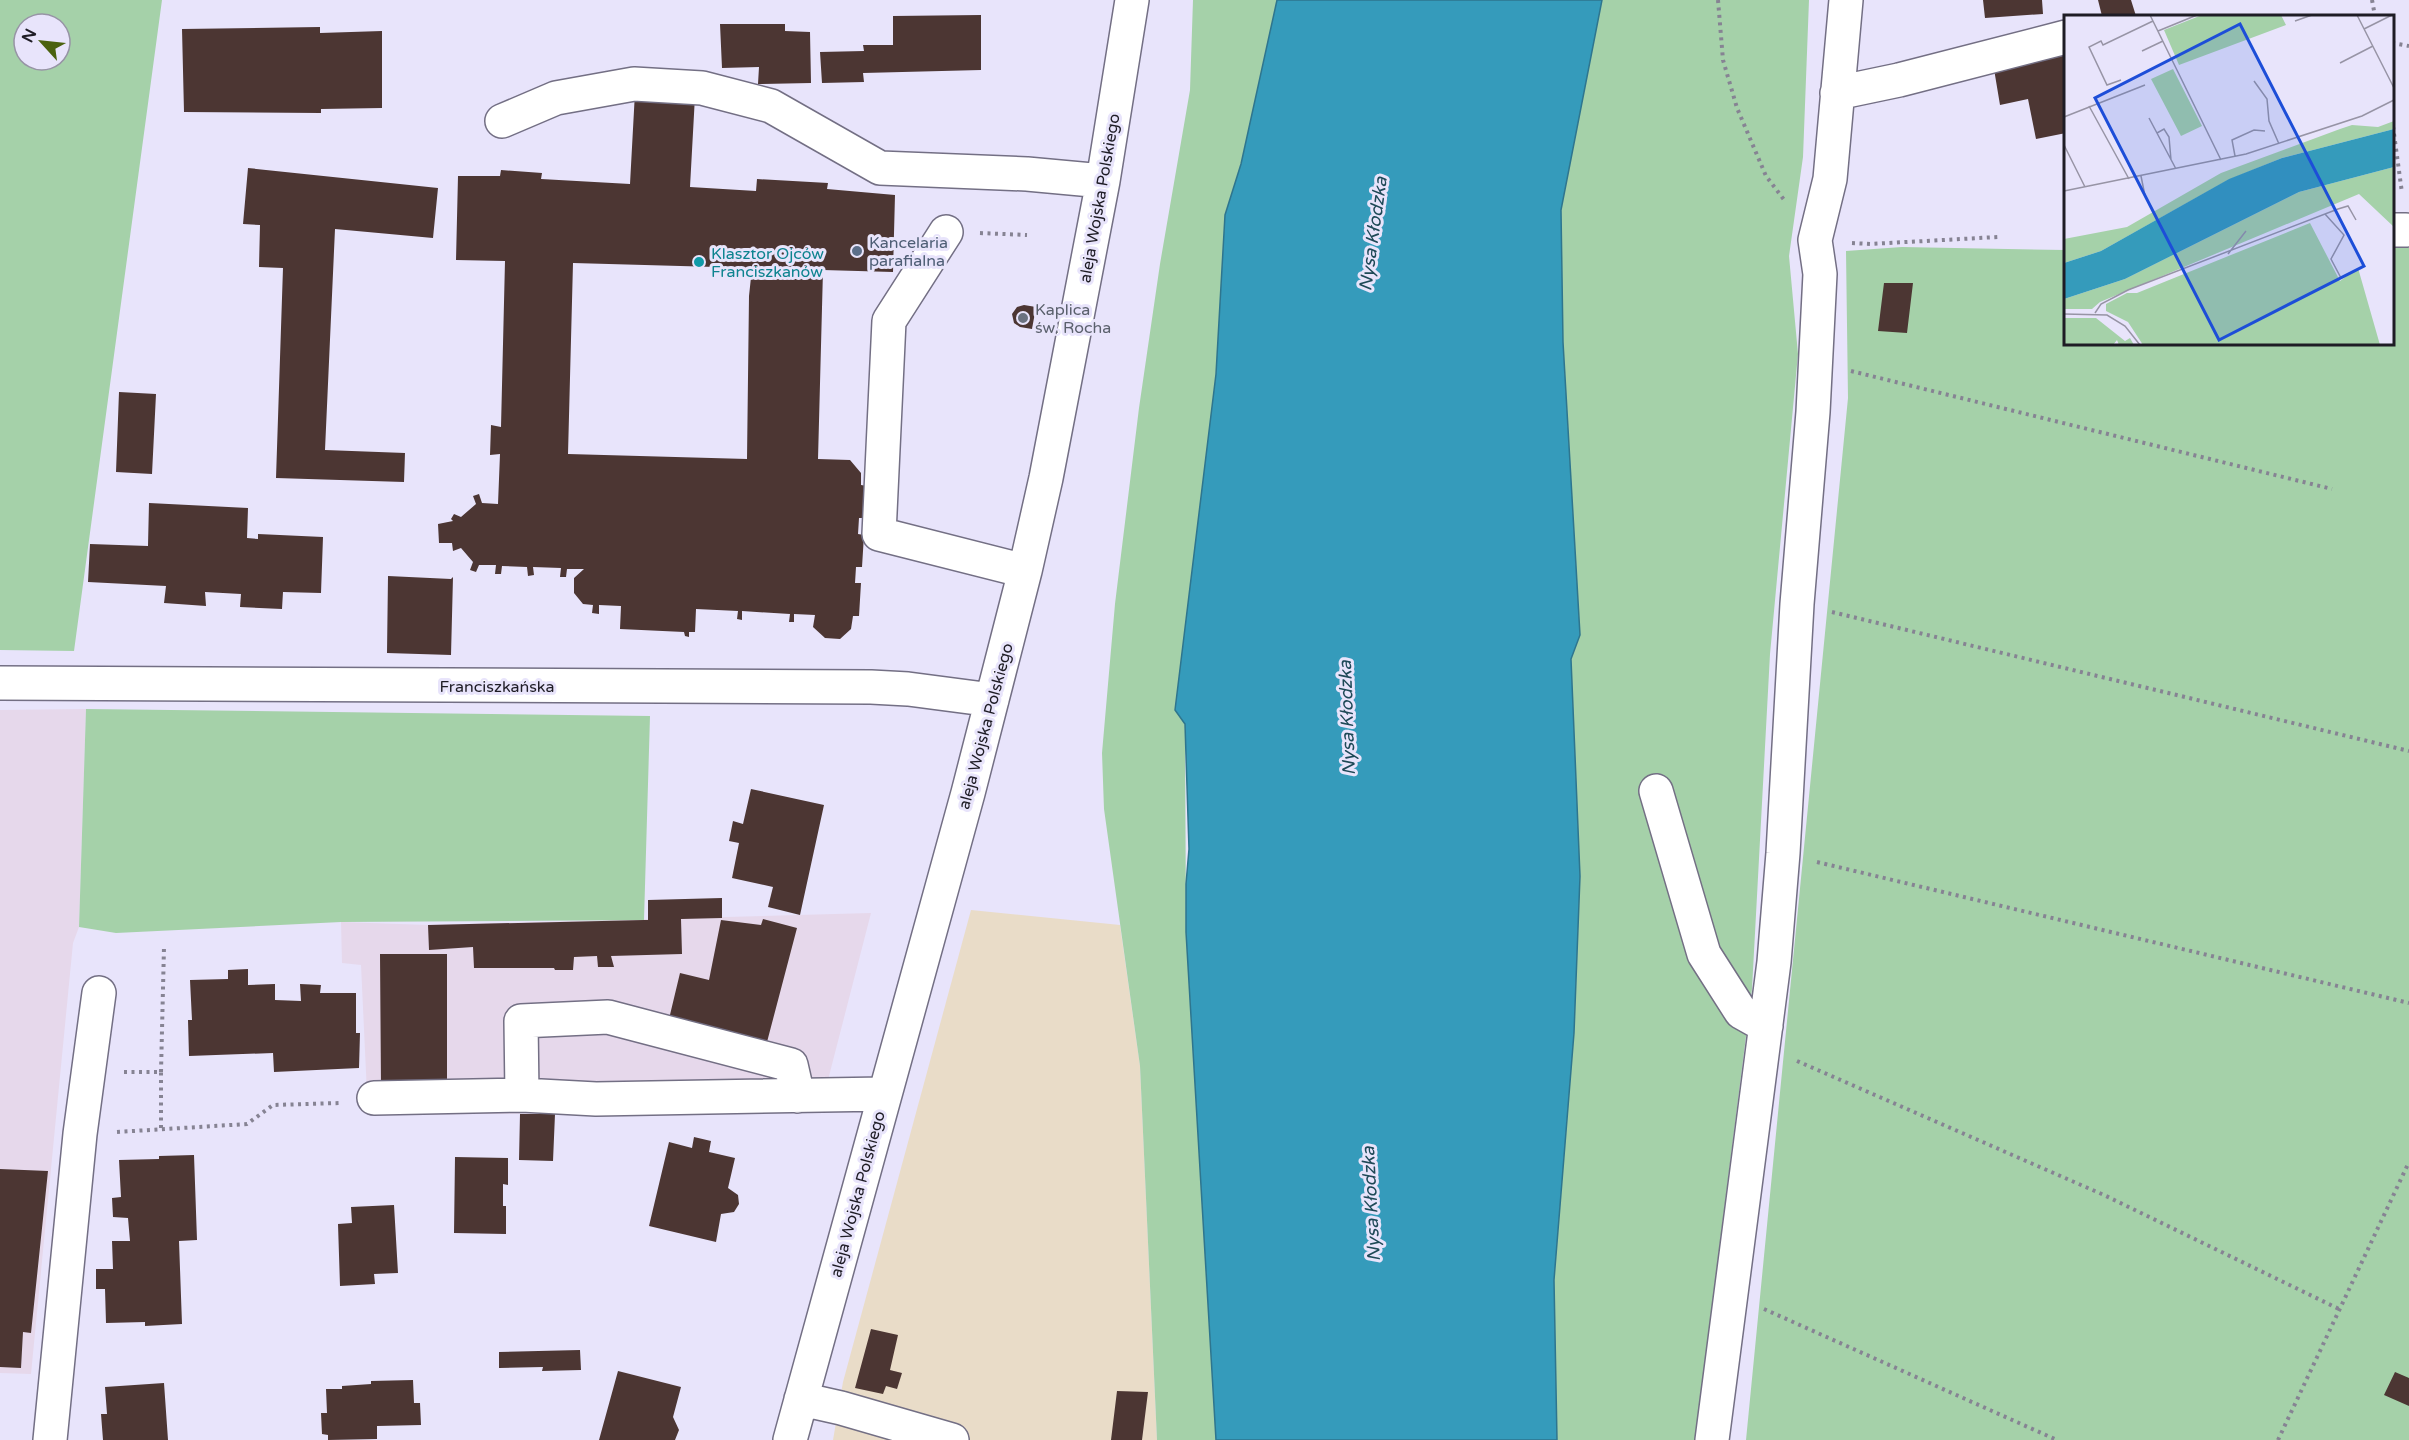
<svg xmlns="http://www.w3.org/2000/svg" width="2409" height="1440" viewBox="0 0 2409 1440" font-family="'Varela Round',sans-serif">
  <rect width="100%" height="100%" fill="#e8e4fb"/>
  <!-- commercial -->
  <path fill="#e6d8eb" d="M86,709l-7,218 -6,16 -42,431 -31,-1v-663z
    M871,913l-51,198 -452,4 -7,-150 -19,-2 -1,-41 87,3z"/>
  <!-- industrial -->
  <path fill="#e9dcc8" d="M971,910l149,15 20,141 17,374h-324l10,-58z"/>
  <!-- green -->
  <path fill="#a5d1a9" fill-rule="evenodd" d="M0,0h162l-88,651 -74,-1zM24,24h36v36h-36z
    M1193,0h84l-36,164 -16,51 -9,159 -31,350 1,208 30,508h-59l-17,-374 -36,-257 -2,-56 13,-149 24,-196 21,-144 30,-174z
    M1602,0h207l-6,157 -14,99 9,98 -28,300 -18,335 -57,451h-138l-3,-160 20,-247 6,-157 -9,-217 9,-24 -17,-293 -2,-132z
    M1902,247l163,3 1,94h326l1,-96h16v1192h-663l102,-1042 -2,-147z
    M86,709l564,7 -6,204 -303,2 -225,11 -37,-6z"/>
  <!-- water -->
  <path fill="#359bbb" stroke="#2e758e" stroke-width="1.5" d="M1277,0h325l-41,210 2,132 17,293 -9,24 9,217 -6,157 -20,247 3,160h-341l-30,-508v-48l3,-35 -4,-125 -10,-14 41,-336 9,-159 16,-51z"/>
  <!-- building -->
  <path fill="#4c3633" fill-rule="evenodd" d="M1983,0h59l1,14 -58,4z
    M2098,0h33l5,16h-34z
    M981,15v55l-118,3 1,9 -42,1 -2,-31 44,-1 -1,-6h30v-29z
    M720,24h65v7l25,1 1,51 -53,1 1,-17 -37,1z
    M320,27v6l62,-2v77l-61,1v4l-137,-1 -2,-83z
    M2066,55v78l-30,6 -8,-40 -28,6 -6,-36z
    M635,92l60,4 -5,91 66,4 1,-12 71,4 -1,6 68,6 -2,77 -70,-2 -5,189 32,1 11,13v12l6,1 -2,32h-6l-1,16 6,1 -2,32h-6l-1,16h6l-2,33h-6l-2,13 -11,10 -15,-1 -12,-11 2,-12 -21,-1v8h-5l1,-8 -48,-3v9l-5,-1 1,-8 -42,-2 -1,23h-6v5l-4,-1 -1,-4 -64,-3 1,-23 -22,-1v9l-7,-1 1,-8 -10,-1 -9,-11v-15l10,-9h-17l-1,8h-6l1,-9 -28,-1 1,8 -6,1 -1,-9 -25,-1 -1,8h-6l1,-9h-17l-3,7 -6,-2 3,-8 -12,-14 -8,3 -1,-8h-13l-1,-19 15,-3 -2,-2 3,-5 7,3 15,-13 -3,-8 6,-2 3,9 16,1 2,-50 -10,1 1,-30 10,2 4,-166 -49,-1 2,-84h42l1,-6 41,3 -1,6 89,5zM573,263l179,5 -3,28 -2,163 -179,-5z
    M248,168l190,20 -5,50 -98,-9 -10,221 80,3 -1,29 -128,-4 7,-210 -24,-1 1,-42 -17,-1z
    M1884,283h29l-6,50 -29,-2z
    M1024,305l12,2 -4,22 -12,-2 -6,-4 -2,-9 5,-7z
    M119,392l37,2 -4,80 -36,-2z
    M149,503l99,5 -1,30 11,1v-5l65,3 -2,56 -38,-1 -1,17 -42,-2 1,-13 -36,-2 1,14 -42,-3 2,-17 -78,-4 2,-38 58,2z
    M388,576l63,3 2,-2 -2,78 -64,-2z
    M751,789l73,16 -24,110 -32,-8 5,-20 -41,-9 7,-35 -10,-2 4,-20 10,3z
    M722,898v20l-41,1 1,35 -71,2 3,11h-16l-1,-11 -23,1 -1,13h-18l-1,-2h-80l-1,-21 -44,3 -1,-25 216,-5h4v-20z
    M763,919l34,9 -30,114 -98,-23 11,-46 29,7 12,-60 40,5z
    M380,954h67v131h-66z
    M248,969v16l27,-1v16l26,1 -1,-17 21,1 -1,8h36v40h4l-1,35 -85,4 -1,-19 -84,3 -1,-36h4l-2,-40 38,-1v-9z
    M520,1114h35l-2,47 -34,-1z
    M694,1137l17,4 -2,11 26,6 -7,30 10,7 1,9 -5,8 -13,2 -5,28 -67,-16 20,-84 23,6z
    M194,1155l3,85 -18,1 3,83 -37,2v-4l-39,1 -1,-34h-9v-20h17l-1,-28h18l-2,-23 -15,-1 -1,-19 9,-1 -2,-37 40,-1v-3z
    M455,1157l53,1v27l-5,-1v22h3v28l-52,-1z
    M0,1169l48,2 -17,162 -8,-1 -2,36 -21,-1z
    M394,1205l4,68 -24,1 1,10 -35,2 -2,-62 14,-1 -1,-16z
    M871,1329l27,6 -8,35 12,3 -5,16 -11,-3 -3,8 -28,-6z
    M580,1350l1,20 -39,1 1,-4 -44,1v-16z
    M618,1371l63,16 -8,30 6,13 -4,10h-76z
    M2395,1372l14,6v28l-25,-11z
    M413,1380l1,23h6l1,22 -44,1v13l-49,1v-5l-6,-1 -1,-21h6l-1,-24h16v-3l29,-2v-3z
    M164,1383l4,57h-65l-2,-26h6l-2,-27z
    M1117,1391l31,1 -6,48h-31z"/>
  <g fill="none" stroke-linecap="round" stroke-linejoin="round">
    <defs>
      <path id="minor" d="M1837,93l62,-13 167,-43
        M502,121l54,-23 78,-14 68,4 69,18 109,62 147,6 76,7
        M2392,230h14
        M946,232l-57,89 -10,213 146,37
        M0,683l871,4 37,2 84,11
        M1656,791l48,163 37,58 25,14
        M522,1095l-1,-74 87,-4 183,48 7,31
        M374,1098l148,-3 74,4 288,-5
        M801,1399l40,9 111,32
        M50,1440l30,-306 19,-141
        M790,1440l178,-647 57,-222 21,-93 57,-297 29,-181
        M1712,1440l62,-478 9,-109 14,-249 16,-192 7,-138 -5,-34 15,-61 16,-179"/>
    </defs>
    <!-- minor casing -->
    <use href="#minor" stroke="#736f84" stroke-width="36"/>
    <!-- path -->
    <path stroke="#868393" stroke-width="4" stroke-dasharray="3 4.5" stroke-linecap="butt" d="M1718,0l5,60 14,48 29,68 19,25
      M2372,0l3,16
      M2392,43l17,3
      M2392,119l10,74
      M980,233l47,2
      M1852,243l18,1 128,-7
      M1851,371l481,118
      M1832,612l577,139
      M1817,862l592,141
      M1797,1061l307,134 235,114
      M124,1072h37v57
      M161,1072l3,-125
      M117,1132l130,-8 26,-19 67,-2
      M1764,1309l293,131
      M2278,1440l131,-278"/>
    <!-- minor -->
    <use href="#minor" stroke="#fff" stroke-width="33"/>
  </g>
  <!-- markers -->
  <circle fill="#5c6f8a" stroke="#e8e4fb" stroke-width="2" cx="857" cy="251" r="6"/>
  <circle fill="#0f9aa8" stroke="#e8e4fb" stroke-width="2" cx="699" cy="262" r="6"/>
  <circle fill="#6b7280" stroke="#e8e4fb" stroke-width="2" cx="1023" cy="318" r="6"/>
  <g text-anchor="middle" stroke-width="6" stroke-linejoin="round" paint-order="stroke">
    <!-- street labels -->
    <g font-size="16" fill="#1e1c25" stroke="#e8e4fb">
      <text transform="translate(1099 198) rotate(-80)" y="6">aleja Wojska Polskiego</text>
      <text x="497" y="692">Franciszkańska</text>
      <text transform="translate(985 726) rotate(-75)" y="6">aleja Wojska Polskiego</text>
      <text transform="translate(857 1194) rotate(-75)" y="6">aleja Wojska Polskiego</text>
    </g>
    <!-- service labels -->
    <g font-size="16" fill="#4e5e75" stroke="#e8e4fb" text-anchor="start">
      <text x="869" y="248">Kancelaria<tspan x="869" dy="18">parafialna</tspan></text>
    </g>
    <!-- culture labels -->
    <g font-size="16" fill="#0d838f" stroke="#e8e4fb" text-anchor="start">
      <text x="711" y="259">Klasztor Ojców<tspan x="711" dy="18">Franciszkanów</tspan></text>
    </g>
    <!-- worship labels -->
    <g font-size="16" fill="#5b616d" stroke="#e8e4fb" text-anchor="start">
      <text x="1035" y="315">Kaplica<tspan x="1035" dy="18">św. Rocha</tspan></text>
    </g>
    <!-- water labels -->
    <g font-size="18" font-style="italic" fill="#1e4957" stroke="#e8e4fb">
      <text transform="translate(1373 234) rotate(-82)" y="6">Nysa Kłodzka</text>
      <text transform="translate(1347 718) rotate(-92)" y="6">Nysa Kłodzka</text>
      <text transform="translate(1371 1204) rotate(-93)" y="6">Nysa Kłodzka</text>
    </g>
  </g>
  <!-- overview -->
  <g transform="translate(2064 15)">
    <rect width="330" height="330" fill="#e8e4fb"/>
    <path d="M138,0h79l5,10 -107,40 -15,-35zM109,54l29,57 -21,10 -30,-57zM330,106v8l-112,29 -54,22 -127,71 -37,12v-24l63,-12 94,-54 119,-44 12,-4 26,2zM330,152v60l-35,-33 -259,108 -8,7h-28v-10l61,-20 174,-87zM246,208l30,58 18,-13 22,77h-237l-15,-23 -22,-11v-7l21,-11h10zM0,303h32l29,23 5,-3 4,7h-15l-2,-5 -4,5h-49z" fill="#a5d1a9"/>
    <path d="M330,114v38l-95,25 -174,87 -61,20v-36l37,-12 128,-72 53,-21z" fill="#359bbb"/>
    <path fill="none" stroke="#9794a5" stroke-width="1.5" d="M86,0l71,145M293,0l37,73M231,6l17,-6M300,14l28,-14M94,16l39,-16M78,36l21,-10M276,48l33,-17M57,65l-14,5 -18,-38 12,-6 2,4 50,-24M190,66l13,18 2,22 10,23M25,91l40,73M0,102l81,-32M85,103l27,51M93,118l7,-4 5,8 2,23M0,130l21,42M171,141l-3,-16 22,-10 11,1M77,161l4,20M0,176l182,-37 116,-38 32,-16M261,199l19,21 -13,24 10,19M164,239l18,-23M31,298l6,-9 27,-14 210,-81 10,-3 8,14M0,299l43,1 18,11 15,19"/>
    <path fill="#1d4ed8" fill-opacity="0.15" stroke="#1d4ed8" stroke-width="3" d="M176,9l124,242 -145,74 -124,-242z"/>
    <rect width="330" height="330" fill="none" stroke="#1e1c25" stroke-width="3"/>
  </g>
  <!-- north arrow -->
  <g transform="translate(42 42) rotate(297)"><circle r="28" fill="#e8e4fb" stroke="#9794a5" stroke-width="1.5"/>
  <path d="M0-4.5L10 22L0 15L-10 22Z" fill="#4b620f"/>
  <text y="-9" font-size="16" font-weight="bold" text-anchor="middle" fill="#1e1c25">N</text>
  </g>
</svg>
